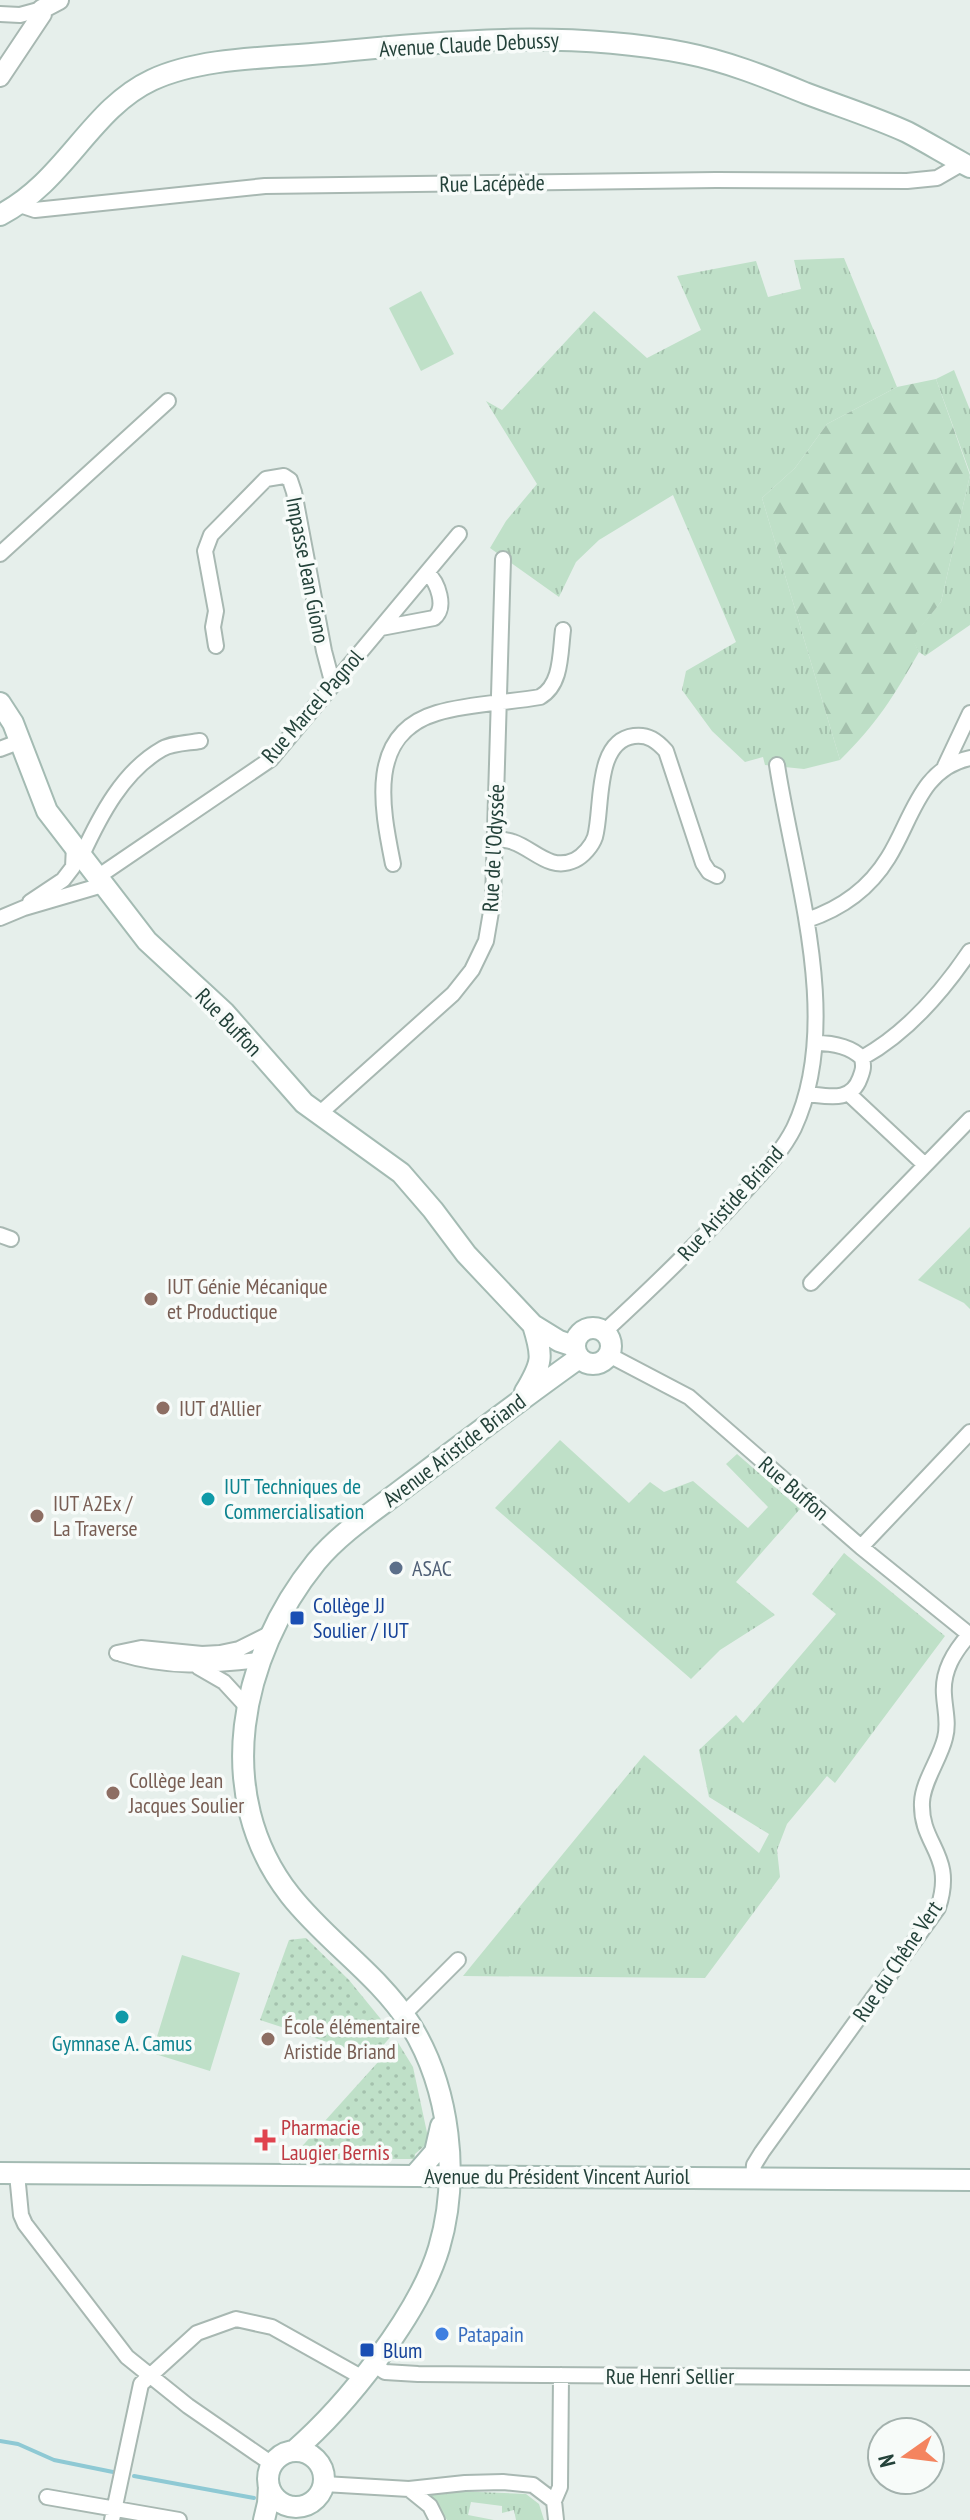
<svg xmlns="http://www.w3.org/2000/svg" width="970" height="2520" viewBox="0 0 970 2520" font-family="'PT Sans Narrow',sans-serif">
  <defs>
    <pattern id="grass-tufts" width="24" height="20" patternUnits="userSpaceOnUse" patternTransform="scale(2)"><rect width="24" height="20" fill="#bfe0c8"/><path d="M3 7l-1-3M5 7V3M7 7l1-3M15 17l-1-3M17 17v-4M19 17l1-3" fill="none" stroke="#a4c1ad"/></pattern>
    <pattern id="forest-firs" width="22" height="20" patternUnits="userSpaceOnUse" patternTransform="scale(2)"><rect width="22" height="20" fill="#bfe0c8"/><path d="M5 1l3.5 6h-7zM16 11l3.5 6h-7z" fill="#a4c1ad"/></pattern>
    <pattern id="park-dots" width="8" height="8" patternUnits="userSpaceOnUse" patternTransform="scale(2)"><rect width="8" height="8" fill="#bfe0c8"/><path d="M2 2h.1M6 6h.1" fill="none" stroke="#a4c1ad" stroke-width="1.8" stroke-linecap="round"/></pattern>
  </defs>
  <rect width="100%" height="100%" fill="#e6efeb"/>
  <!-- grass -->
  <path fill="url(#grass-tufts)" d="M844,258l53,129 -70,37 -32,44 -33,30 78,262 -36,9 -39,-4 -2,-8 -18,5 -33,-31 -30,-41 4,-19 50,-29 -63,-147 -74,45 -23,22 -17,35 -69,-49 16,-27 31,-37 -51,-83 16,9 92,-99 53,47 54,-28 -24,-54 79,-15 12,36 33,-8 -7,-29z
    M954,370l16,40v63l-34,-94z
    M970,475v150l-45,31 -6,-4 -8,-14 30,-36z
    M970,1227v82l-6,-6 -46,-23z
    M560,1440l69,63 21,-21 14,10 29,-11 55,47 20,-21 -42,-43 11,-10 63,55 -64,73 39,33 -55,35 -29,29 -196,-171z
    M844,1553l101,83 -110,147 -8,-7 -40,48 -10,26 3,27 -75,101 -242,-2 181,-221 115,98 10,-19 -60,-37 -10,-47 37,-35 7,8 93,-109 -24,-20z
    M453,2491l73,3 13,10 5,16h-28l-2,-10 -12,3v-7l-31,-4 -3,13 26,5h-47l-21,-27z"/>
  <!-- forest -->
  <path fill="url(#forest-firs)" d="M936,379l34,96 -29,127 -29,36 7,14c-25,44 -43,73 -79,108l-78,-262 33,-30 32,-44 70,-37z"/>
  <!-- park -->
  <path fill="url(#park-dots)" d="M306,1938l43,42 44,54 -20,23 -113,-37 29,-80z
    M397,2041l16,26 16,75 -14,12v5h-113l-6,-6z"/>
  <!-- pitch -->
  <path fill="#bfe0c8" d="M421,291l33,63 -33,17 -32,-63z
    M182,1955l58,18 -30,98 -58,-18z"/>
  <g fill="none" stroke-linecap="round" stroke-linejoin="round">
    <!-- stream -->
    <path stroke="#8ec9d4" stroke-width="4" d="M0,2441l18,3 36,16 59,12
      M134,2476l120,22"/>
    <defs>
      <path id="minor" d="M0,14l20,1 22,-6
        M20,205l15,5 230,-24 451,-6 191,1 30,-3 26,-15
        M0,554l168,-153
        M381,628l53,-10c13,-10 4,-36 -7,-45
        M216,646l-3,-19 3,-16 -11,-60 6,-16 55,-56 18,-3 6,4 4,12 30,159 9,34
        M0,749l21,-8
        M945,766l25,-53
        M495,838c6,2 13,2 18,4 21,7 37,30 62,18 8,-4 17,-14 20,-23 8,-28 -1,-96 39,-101 14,-2 23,5 32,15l37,112 6,9 8,4
        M82,855c18,-39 41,-84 80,-106 10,-6 26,-6 38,-8
        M393,864c-11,-55 -27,-130 44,-151 34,-10 69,-10 103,-16 22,-12 20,-44 23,-67
        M99,876l172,-117 188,-225
        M30,902l33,-22 10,-13 1,-21
        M0,918l24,-10 82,-24
        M807,920c33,-11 62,-31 81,-62 24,-38 32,-90 82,-100
        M815,1043c16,0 35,3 47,15
        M807,1094c21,2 44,9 53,-16 3,-8 4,-11 2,-20 45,-25 79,-64 108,-107
        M849,1094l76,71
        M318,1115l135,-121 19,-24 14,-29 7,-41 10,-341
        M0,1235l11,4
        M811,1283l159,-164
        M604,1332c49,-45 98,-92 142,-142 17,-19 36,-38 48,-62 50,-107 0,-252 -17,-363
        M609,1355l80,42 172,150 109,88
        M861,1547l109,-115
        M117,1653l24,-5 61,6 18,-1 19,-4 30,-15
        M121,1654c46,14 90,12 138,6
        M198,1667l26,15 23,25
        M403,2015l55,-55
        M17,2174l4,41 4,9 102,133 61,49 84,58
        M753,2177l1,-12 8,-13 176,-244c18,-54 -18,-62 -16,-106 1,-21 18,-43 23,-64 4,-15 0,-27 -1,-43 -2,-24 10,-43 25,-60
        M373,2364l12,8 33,2 552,4
        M324,2484l85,5 56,-6 38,-1 30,3 21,16
        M409,2489l21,17 7,14
        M47,2497l132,23
        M112,2520l29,-136 56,-51 39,-14 36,8 91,51
        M556,2520l-2,-19 6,-14 1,-112"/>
      <path id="tertiary" d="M0,77l42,-63v-5l17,-9"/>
      <path id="secondary" d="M0,215c66,-34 90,-106 152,-135 49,-23 119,-22 172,-27 119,-12 242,-23 361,0 41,8 81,24 120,40 34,13 69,24 102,39 21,11 42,24 63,35
        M0,703l13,20 34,88 100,130 77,71 80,91 97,70 32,37 33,44 67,71 26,16 15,5
        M575 1346a18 18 0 1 1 36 0a18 18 0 1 1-36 0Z
        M525,1392c18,-30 18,-35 8,-67
        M0,2173l970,7
        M415,2175l20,-23 6,-26
        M294,2451c52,-45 125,-136 145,-203 21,-71 11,-160 -29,-224 -32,-50 -84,-83 -120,-129 -79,-101 -50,-239 26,-333 24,-29 58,-51 88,-74 58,-44 116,-88 175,-130
        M268 2479a28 28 0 1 1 56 0a28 28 0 1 1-56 0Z
        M264,2520l4,-17 1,-17"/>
    </defs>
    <!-- minor casing -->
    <use href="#minor" stroke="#a8b8b2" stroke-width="18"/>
    <!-- tertiary casing -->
    <use href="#tertiary" stroke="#a8b8b2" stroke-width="22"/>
    <!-- secondary casing -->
    <use href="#secondary" stroke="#a4bbb3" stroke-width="24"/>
    <!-- minor -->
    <use href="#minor" stroke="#fff" stroke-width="14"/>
    <!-- tertiary -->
    <use href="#tertiary" stroke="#fff" stroke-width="18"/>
    <!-- secondary -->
    <use href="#secondary" stroke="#fff" stroke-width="20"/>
  </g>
  <!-- markers -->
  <g fill="#8d6e63" stroke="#f7fbf9" stroke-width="3">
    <circle cx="151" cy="1299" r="8"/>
    <circle cx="163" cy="1408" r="8"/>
    <circle cx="37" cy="1516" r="8"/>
    <circle cx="113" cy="1793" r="8"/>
    <circle cx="268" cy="2039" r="8"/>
  </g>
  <g fill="#0f9aa8" stroke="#f7fbf9" stroke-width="3">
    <circle cx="208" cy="1499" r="8"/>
    <circle cx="122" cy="2017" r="8"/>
  </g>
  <circle fill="#5c6f8a" stroke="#f7fbf9" stroke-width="3" cx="396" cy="1568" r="8"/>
  <g fill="#1a4fb4" stroke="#f7fbf9" stroke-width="3">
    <rect x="289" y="1610" width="16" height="16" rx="4"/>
    <rect x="359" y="2342" width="16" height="16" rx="4"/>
  </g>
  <path fill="#e0444e" stroke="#f7fbf9" stroke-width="3" d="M261 2128h8v8h8v8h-8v8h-8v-8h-8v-8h8z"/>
  <circle fill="#3f7fe0" stroke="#f7fbf9" stroke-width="3" cx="442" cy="2334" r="8"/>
  <g text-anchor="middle" stroke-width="7" stroke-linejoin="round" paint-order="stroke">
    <!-- street labels -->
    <g font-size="22" fill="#24423a" stroke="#f7fbf9">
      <text transform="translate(469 44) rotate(-3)" y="8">Avenue Claude Debussy</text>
      <text transform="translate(492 183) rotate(-1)" y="8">Rue Lacépède</text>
      <text transform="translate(308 570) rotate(79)" y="8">Impasse Jean Giono</text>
      <text transform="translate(312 706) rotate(-49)" y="8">Rue Marcel Pagnol</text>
      <text transform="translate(493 848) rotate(-87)" y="8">Rue de l'Odyssée</text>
      <text transform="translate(229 1022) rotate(46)" y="8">Rue Buffon</text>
      <text transform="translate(730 1203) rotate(-48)" y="8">Rue Aristide Briand</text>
      <text transform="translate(454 1450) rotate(-37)" y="8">Avenue Aristide Briand</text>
      <text transform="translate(794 1488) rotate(41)" y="8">Rue Buffon</text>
      <text transform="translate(897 1961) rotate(-56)" y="8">Rue du Chêne Vert</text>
      <text x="557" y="2184">Avenue du Président Vincent Auriol</text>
      <text x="670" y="2384">Rue Henri Sellier</text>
    </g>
    <!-- education labels -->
    <g font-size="22" fill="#785e54" stroke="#f7fbf9" text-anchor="start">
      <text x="167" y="1294">IUT Génie Mécanique<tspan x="167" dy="25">et Productique</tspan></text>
      <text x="179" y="1416">IUT d'Allier</text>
      <text x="53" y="1511">IUT A2Ex /<tspan x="53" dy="25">La Traverse</tspan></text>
      <text x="129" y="1788">Collège Jean<tspan x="129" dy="25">Jacques Soulier</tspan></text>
      <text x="284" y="2034">École élémentaire<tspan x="284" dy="25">Aristide Briand</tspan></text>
    </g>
    <!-- culture labels -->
    <g font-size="22" fill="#0d838f" stroke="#f7fbf9" text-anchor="start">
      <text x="224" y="1494">IUT Techniques de<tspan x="224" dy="25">Commercialisation</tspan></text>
      <text x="122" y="2051" text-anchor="middle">Gymnase A. Camus</text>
    </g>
    <!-- service labels -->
    <g font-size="22" fill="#4e5e75" stroke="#f7fbf9" text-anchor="start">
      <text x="412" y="1576">ASAC</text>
    </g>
    <!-- transit labels -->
    <g font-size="22" fill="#164399" stroke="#f7fbf9" text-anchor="start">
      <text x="313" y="1613">Collège JJ<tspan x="313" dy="25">Soulier / IUT</tspan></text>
      <text x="383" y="2358">Blum</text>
    </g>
    <!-- health labels -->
    <g font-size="22" fill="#be3a42" stroke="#f7fbf9" text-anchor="start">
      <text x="281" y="2135">Pharmacie<tspan x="281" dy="25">Laugier Bernis</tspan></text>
    </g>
    <!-- shop labels -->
    <g font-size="22" fill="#366cbe" stroke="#f7fbf9" text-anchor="start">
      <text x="458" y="2342">Patapain</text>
    </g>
  </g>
  <!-- north arrow -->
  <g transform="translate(906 2456) rotate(256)"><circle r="38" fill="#f7fbf9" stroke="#a3b1ad" stroke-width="2"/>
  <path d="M0-6L14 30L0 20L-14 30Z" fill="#f4845f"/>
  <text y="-12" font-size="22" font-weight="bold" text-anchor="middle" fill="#24423a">N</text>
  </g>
</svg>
